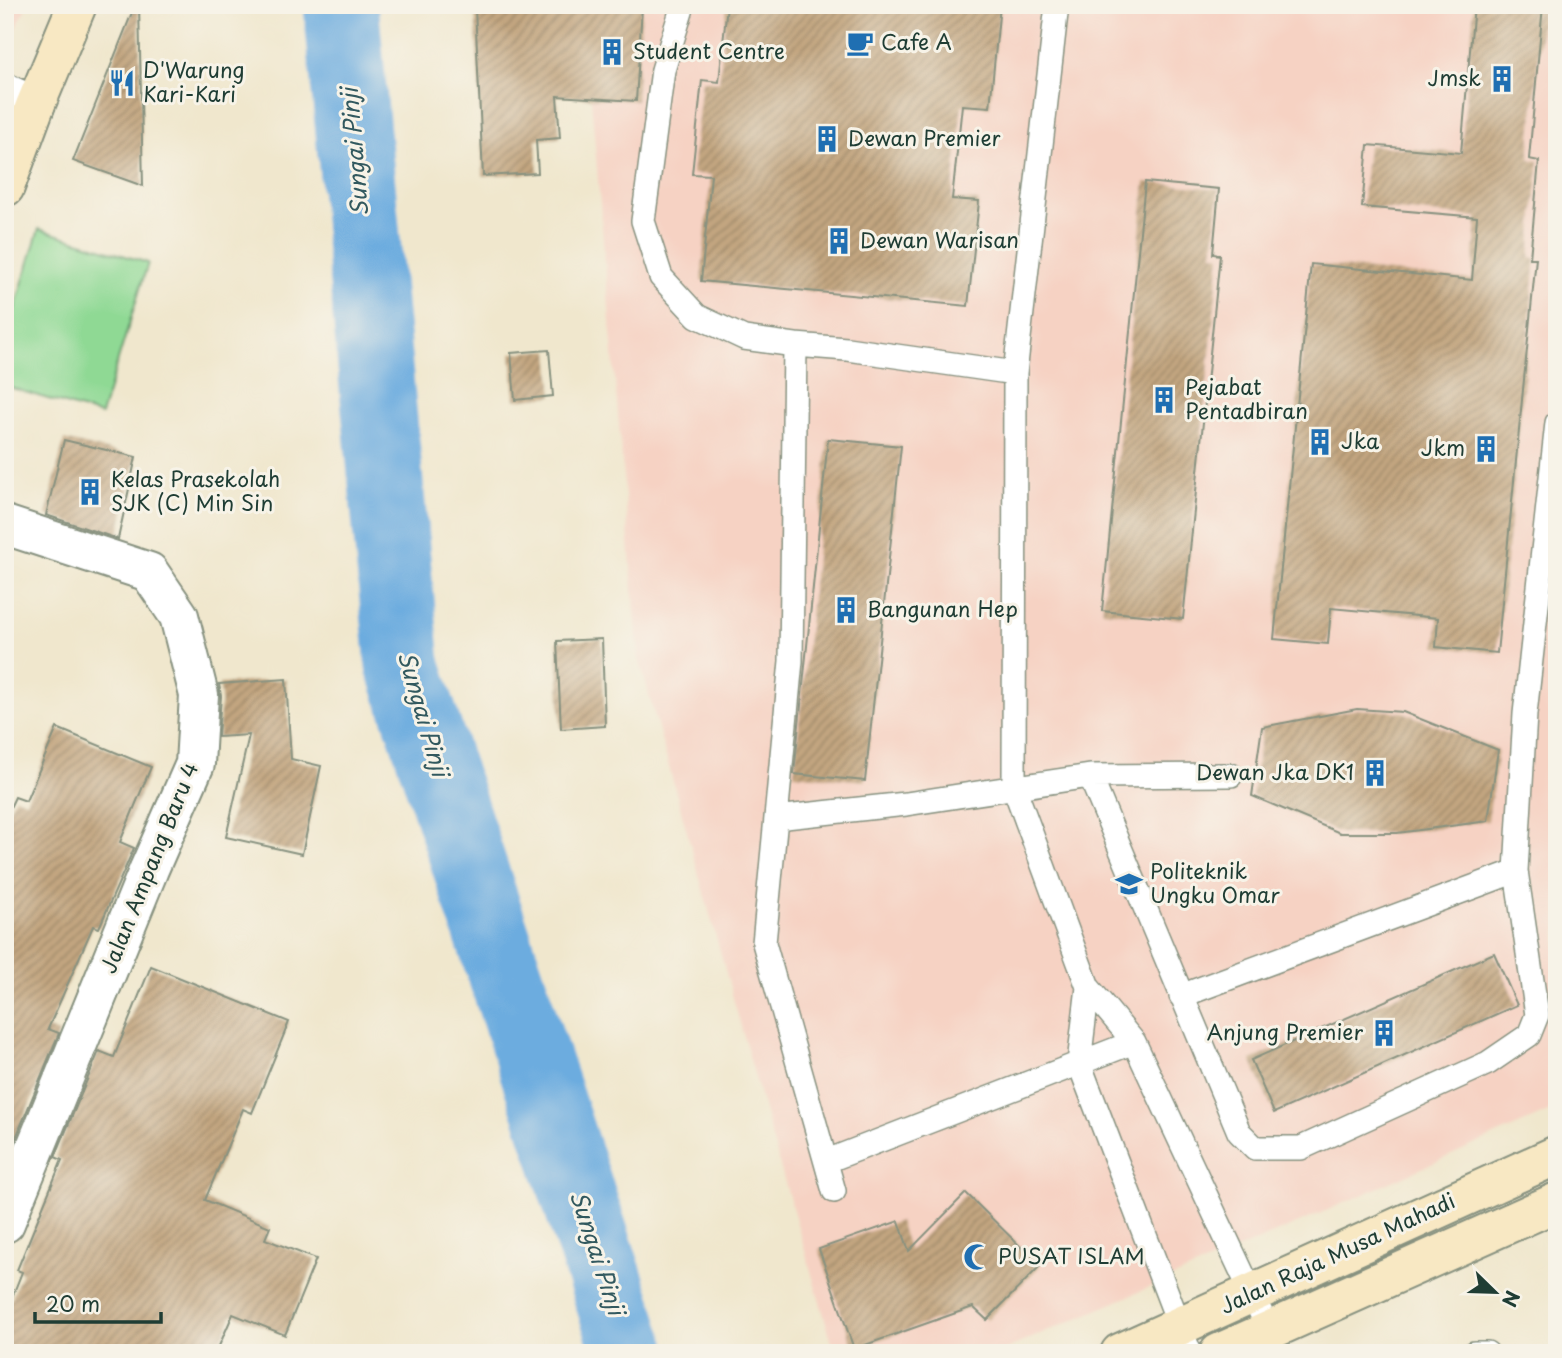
<svg xmlns="http://www.w3.org/2000/svg" width="1562" height="1358" viewBox="0 0 1562 1358" font-family="'Playpen Sans',sans-serif">
  <defs>
    <pattern id="building-hatch" width="6" height="6" patternUnits="userSpaceOnUse" patternTransform="scale(1.75)"><rect width="6" height="6" fill="#c3a680"/><path d="M-1 1l2-2M0 6l6-6M5 7l2-2" fill="none" stroke="#9e886a"/></pattern>
  </defs>
  <rect width="100%" height="100%" fill="#f7f3e8"/>
  <filter id="ink" filterUnits="userSpaceOnUse"><feTurbulence type="fractalNoise" baseFrequency=".0143" numOctaves="2"/><feDisplacementMap in="SourceGraphic" scale="14" xChannelSelector="R" yChannelSelector="G"/><feConvolveMatrix kernelMatrix="1 2 1 2 8 2 1 2 1" color-interpolation-filters="sRGB"/></filter>
  <filter id="wash" filterUnits="userSpaceOnUse"><feTurbulence type="fractalNoise" baseFrequency=".00686" numOctaves="4" result="noise"/><feDisplacementMap in="SourceGraphic" scale="28" xChannelSelector="R" yChannelSelector="G"/><feGaussianBlur stdDeviation="1.57" result="paint"/><feColorMatrix in="noise" values="0 0 0 0 0 0 0 0 0 0 0 0 0 0 0 0 0 1.4 0 .05"/><feComposite in="paint" operator="in"/></filter>
  <g filter="url(#wash)">
    <rect width="100%" height="100%" fill="#f0e7cd"/>
    <!-- built -->
    <path fill="#f6d2c3" d="M5,5h22l-22,49z
      M583,5h974v1103l-256,114 -304,131h-162l-62,-211 -134,-483z"/>
    <!-- green -->
    <path fill="#8fd994" stroke="#578b64" stroke-width="2" d="M39,229l109,34 -47,152 -96,-29v-46z"/>
    <g fill="none" stroke-linecap="round" stroke-linejoin="round">
      <!-- river -->
      <path stroke="#6cacdf" stroke-width="75" d="M341,5l62,659 227,689"/>
    </g>
    <g id="blocks">
      <!-- building -->
      <path fill="url(#building-hatch)" d="M135,5h4l4,181 -70,-25z
        M527,5l115,2 -6,94 -79,-5 3,42 -24,2 2,33 -55,3 -8,-168z
        M727,5h273l-10,102 -28,-2 -10,94 27,2 -11,105 -267,-25 10,-106 -19,-1 10,-94 17,2z
        M1474,5h69l-14,154 10,2 -9,97h6l-39,395 -61,-6 2,-29 -107,-10 -3,36 -54,-5 37,-375 161,16 5,-63 -115,-10 6,-62 93,8z
        M1145,182l74,7 -6,65 7,1 -37,364 -81,-8z
        M549,350l4,46 -38,4 -4,-47z
        M828,439l73,7 -36,335 -71,-7z
        M64,440l72,17 -18,82 -72,-24z
        M602,639l3,87 -44,3 -4,-88z
        M286,679l5,80 30,7 -19,88 -76,-17 23,-102 -31,2 3,-41 -2,-12z
        M1357,709l46,3 95,38 -10,71 -91,12h-57l-88,-37 10,-69z
        M57,728l94,39 -31,75 14,6 -35,80 -6,-2 -45,103 11,4 -44,107 -10,-5v-317l10,-21 11,4z
        M1494,953l23,52 -243,108 -23,-53z
        M151,966l138,56 -37,91 -9,-4 -38,91 65,27 -5,12 51,20 -31,76 -52,-21 -17,39h-211v-38l17,-43 -5,-2 45,-110 -7,-3 44,-106 15,6z
        M966,1193l74,73 -53,54 -14,-13 -119,42 -35,-100 80,-28 10,30z"/>
    </g>
  </g>
  <g filter="url(#ink)">
    <use href="#blocks" fill-opacity="0" stroke="#889280" stroke-width="2"/>
    <g fill="none" stroke-linecap="round" stroke-linejoin="round">
      <defs>
        <path id="service" d="M683,5l-20,65 -20,151 18,56 36,39 47,22 51,7
          M1057,5l-42,368 -1,414 74,200 46,55 135,288
          M1090,776l149,356 16,16h46l187,-85 41,-28 8,-20 -21,-144 9,-157 32,-291
          M776,818l130,-14 184,-28 141,-1
          M1088,987l-9,76 111,290
          M1181,996l335,-125
          M827,1161l307,-119
          M834,1191l-70,-248 27,-282 4,-316 52,4 168,24
          M1474,1353h13"/>
        <path id="minor" d="M5,93l30,13
          M5,525l144,47 30,44 20,79 -4,69 -46,105 -144,354"/>
        <path id="secondary" d="M5,187l30,-81 42,-101
          M1120,1353l437,-198
          M1219,1353l338,-151"/>
      </defs>
      <!-- service casing -->
      <use href="#service" stroke="#889280" stroke-width="26"/>
      <!-- minor casing -->
      <use href="#minor" stroke="#889280" stroke-width="42"/>
      <!-- secondary casing -->
      <use href="#secondary" stroke="#889280" stroke-width="42"/>
      <!-- service -->
      <use href="#service" stroke="#fff" stroke-width="23"/>
      <!-- minor -->
      <use href="#minor" stroke="#fff" stroke-width="38"/>
      <!-- secondary -->
      <use href="#secondary" stroke="#f8e8c3" stroke-width="38"/>
    </g>
  </g>
  <!-- icons -->
  <defs>
    <symbol id="cafe-bare" viewBox="-9 -9 18 18"><path d="M-5.5-4.5H6V0H3Q3 3.5 0 3.5H-2.5Q-5.5 3.5-5.5 0ZM3-3.2v2h1.7v-2ZM-6 4.5H4V6H-6Z" fill="#1f6fb2" stroke="#f7f3e8" stroke-width="2.5" paint-order="stroke"/></symbol>
    <symbol id="building-bare" viewBox="-9 -9 18 18"><path d="M-4-6H4V6H1V3H-1V6H-4ZM-2.5-4.3h1.7v1.8h-1.7ZM.8-4.3h1.7v1.8H.8ZM-2.5-1h1.7V.8h-1.7ZM.8-1h1.7V.8H.8Z" fill="#1f6fb2" stroke="#f7f3e8" stroke-width="2.5" paint-order="stroke"/></symbol>
    <symbol id="restaurant-bare" viewBox="-9 -9 18 18"><path d="M-5-6h1v4h1v-4h1v4h1v-4h1v5L-1.5 .5V6h-2V.5L-5-1ZM5-6V6H3V1.5H1.5Q1.5-4 5-6Z" fill="#1f6fb2" stroke="#f7f3e8" stroke-width="2.5" paint-order="stroke"/></symbol>
    <symbol id="university-bare" viewBox="-9 -9 18 18"><path d="M0-5L7-2L0 1L-7-2ZM-4 1L0 2.5L4 1V4Q0 6-4 4Z" fill="#1f6fb2" stroke="#f7f3e8" stroke-width="2.5" paint-order="stroke"/></symbol>
    <symbol id="mosque-bare" viewBox="-9 -9 18 18"><path d="M3.5-4.9A6 6 0 1 0 3.5 4.9A5 5 0 1 1 3.5-4.9Z" fill="#1f6fb2" stroke="#f7f3e8" stroke-width="2.5" paint-order="stroke"/></symbol>
  </defs>
  <g fill-rule="evenodd">
    <use href="#cafe-bare" x="841" y="24" width="38" height="38"/>
    <use href="#building-bare" x="593" y="33" width="38" height="38"/>
    <use href="#building-bare" x="1483" y="60" width="38" height="38"/>
    <use href="#restaurant-bare" x="103" y="64" width="38" height="38"/>
    <use href="#building-bare" x="808" y="120" width="38" height="38"/>
    <use href="#building-bare" x="820" y="222" width="38" height="38"/>
    <use href="#building-bare" x="1145" y="381" width="38" height="38"/>
    <use href="#building-bare" x="1301" y="423" width="38" height="38"/>
    <use href="#building-bare" x="1467" y="430" width="38" height="38"/>
    <use href="#building-bare" x="71" y="473" width="38" height="38"/>
    <use href="#building-bare" x="827" y="591" width="38" height="38"/>
    <use href="#building-bare" x="1356" y="754" width="38" height="38"/>
    <use href="#university-bare" x="1110" y="865" width="38" height="38"/>
    <use href="#building-bare" x="1365" y="1014" width="38" height="38"/>
    <use href="#mosque-bare" x="958" y="1238" width="38" height="38"/>
  </g>
  <g text-anchor="middle" stroke-width="6" stroke-linejoin="round" paint-order="stroke">
    <!-- poi labels -->
    <g font-size="21" fill="#1f3d34" stroke="#f7f3e8" text-anchor="start">
      <text x="881" y="50">Cafe A</text>
      <text x="633" y="59">Student Centre</text>
      <text x="143" y="78">D'Warung<tspan x="143" dy="24">Kari-Kari</tspan></text>
      <text x="1481" y="86" text-anchor="end">Jmsk</text>
      <text x="848" y="146">Dewan Premier</text>
      <text x="860" y="248">Dewan Warisan</text>
      <text x="1185" y="395">Pejabat<tspan x="1185" dy="24">Pentadbiran</tspan></text>
      <text x="1341" y="449">Jka</text>
      <text x="1465" y="456" text-anchor="end">Jkm</text>
      <text x="111" y="487">Kelas Prasekolah<tspan x="111" dy="24">SJK (C) Min Sin</tspan></text>
      <text x="867" y="617">Bangunan Hep</text>
      <text x="1354" y="780" text-anchor="end">Dewan Jka DK1</text>
      <text x="1150" y="879">Politeknik<tspan x="1150" dy="24">Ungku Omar</tspan></text>
      <text x="1363" y="1040" text-anchor="end">Anjung Premier</text>
      <text x="998" y="1264">PUSAT ISLAM</text>
    </g>
    <!-- street labels -->
    <g font-size="21" fill="#1f3d34" stroke="#f7f3e8">
      <text transform="translate(150 868) rotate(-68)" y="7">Jalan Ampang Baru 4</text>
      <text transform="translate(1338 1254) rotate(-25)" y="7">Jalan Raja Musa Mahadi</text>
    </g>
    <!-- water labels -->
    <g font-size="23" font-style="italic" fill="#32595f" stroke="#f7f3e8">
      <text transform="translate(355 152) rotate(-95)" y="8">Sungai Pinji</text>
      <text transform="translate(423 714) rotate(74)" y="8">Sungai Pinji</text>
      <text transform="translate(597 1253) rotate(72)" y="8">Sungai Pinji</text>
    </g>
  </g>
  <!-- margin -->
  <rect width="1562" height="1358" fill="none" stroke="#f7f3e8" stroke-width="28"/>
  <!-- north arrow -->
  <g transform="translate(1495 1292) rotate(113)" stroke="#f7f3e8" stroke-width="5" paint-order="stroke">
  <path d="M0-5L12 26L0 18L-12 26Z" fill="#1f3d34"/>
  <text y="-10" font-size="19" font-weight="bold" text-anchor="middle" fill="#1f3d34">N</text>
  </g>
  <!-- scale -->
  <path d="M35 1312v10h126v-10" fill="none" stroke="#1f3d34" stroke-width="3.5"/>
  <text x="46" y="1312" font-size="21" fill="#1f3d34" stroke="#f7f3e8" stroke-width="5" paint-order="stroke">20 m</text>
</svg>
